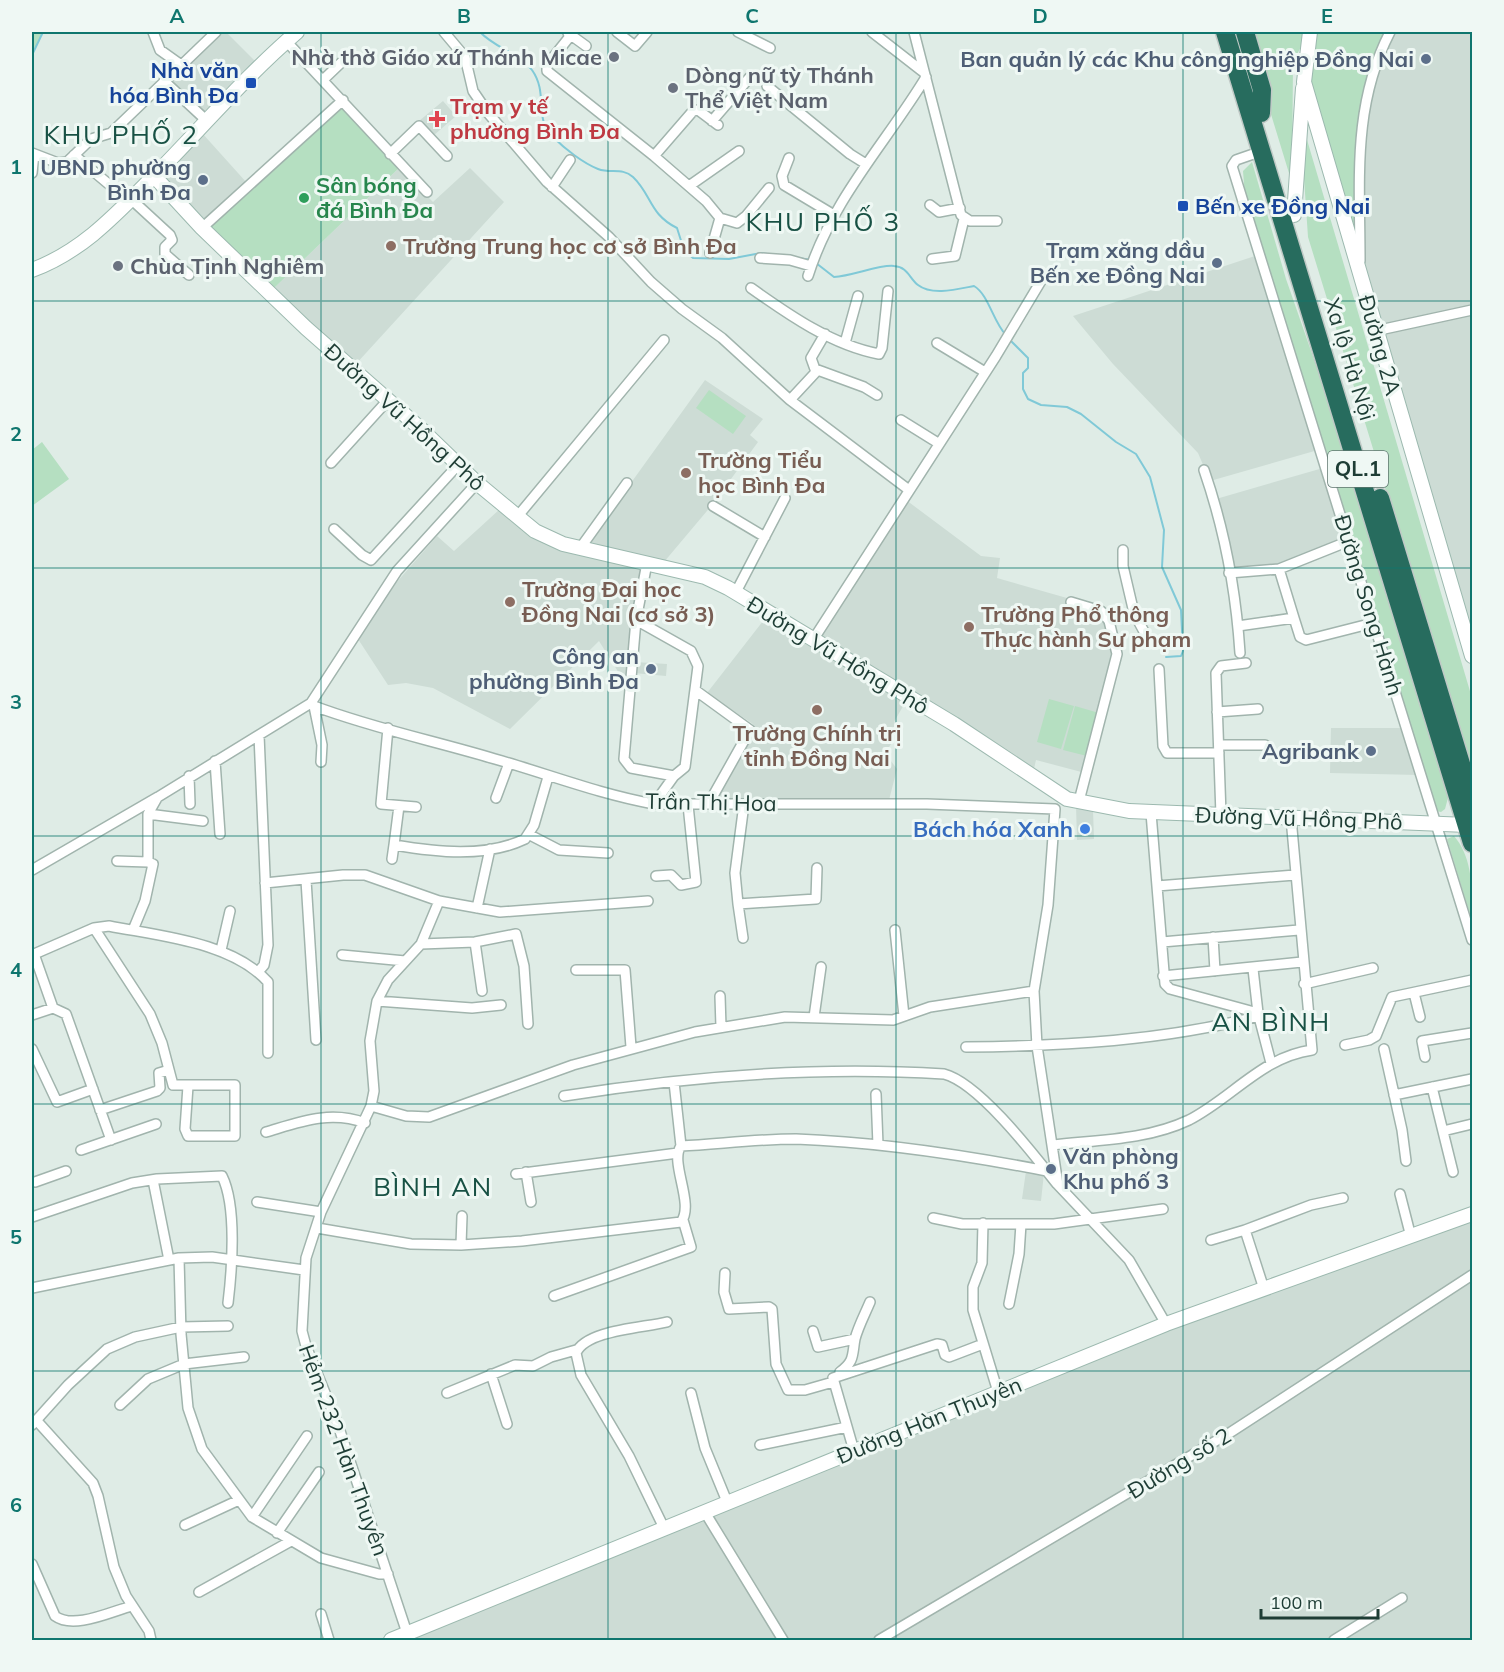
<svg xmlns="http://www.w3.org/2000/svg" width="1504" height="1672" viewBox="0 0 1504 1672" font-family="Mulish,sans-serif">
  <rect width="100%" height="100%" fill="#dfece6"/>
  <!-- built -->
  <path fill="#cddcd5" d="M220,32h6l30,30 -51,54 -37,-35z
    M1395,32h77v609l-110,-377v-137l22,-80z
    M443,101l13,15 -30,26 -13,-16z
    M202,133l45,50 -44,40 -43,-47z
    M399,168l34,34 37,-34 34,34 -149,163 -83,-75z
    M1255,256l63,194 -108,31 -12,-28 -85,-89 -40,-48z
    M705,380l58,39 -13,16 8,7 -46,63 -48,57 -77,-18z
    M1323,468l22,71 -67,27 -47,4 -15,-71z
    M906,500l75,56 19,2 -3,20 105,30 14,29 -27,137 -53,-14 -3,13 -215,-136z
    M500,509l34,27 109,30 -16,120 -28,-45 -89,88 -77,-41 -27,-5 -18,2 -30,-46 38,-56 41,-47 17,15z
    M767,616l139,85 -12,21 7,7 -16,24 12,16 -8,31h-179l43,-64 1,-7 -1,-5 -46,-31z
    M635,662l32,2 -1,12 -32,-3z
    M1331,728h73l15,47 -89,-2z
    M1076,805l17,5 1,29 -17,1z
    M1026,1171l18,2 -3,28 -19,-2z
    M1472,1219v421h-1070l766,-312z"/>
  <!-- green -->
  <path fill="#b5dfc1" d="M32,32h11l-11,23z
    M1250,32h55l-2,11 -10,19 -1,121 -22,-72z
    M1315,32h75l-32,95v132l-49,-178z
    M342,104l57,64 -127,122 -64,-63z
    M1305,133l167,565v73l-164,-534 -7,-103z
    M1252,162l34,117 40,115 123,400 -4,15 -4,3 -5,-1 -191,-615 -2,-25z
    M709,390l37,26 -13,18 -37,-26z
    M42,442l27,37 -37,27v-56z
    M1049,699l25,7 -13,43 -24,-7z
    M1075,706l24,7 -12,43 -24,-6z
    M1454,836c20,23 18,57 18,85l-25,-82z"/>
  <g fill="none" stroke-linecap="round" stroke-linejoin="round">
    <!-- stream -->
    <path stroke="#80c9d7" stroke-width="2" d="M480,32c15,16 39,21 52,38 17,24 1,48 21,67 12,12 30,26 45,32 13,5 24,-2 35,8 19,18 16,37 44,51l7,22 9,8 36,1 32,-6 51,7
      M32,55l11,-23
      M816,263l18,14c18,-1 47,-13 60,-11 14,1 15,12 24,19 14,11 40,4 56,1 15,9 19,36 32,49
      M1010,340l18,18v10l-5,5v16l5,10 13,6 26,2 14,7 35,28 20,12 14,23 14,53 -2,37 19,43 2,41 -2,5 -15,1"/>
    <defs>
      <path id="street" d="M153,32l7,18 21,15
        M444,32l21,25 8,34 15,22 59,69 62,55 42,45 31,27 40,29 68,62 119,90
        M617,32l18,14 12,-14
        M738,32l32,16
        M872,32l50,39
        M914,32l47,183 9,6h27
        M568,33l18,13
        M571,35l-24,30v6l107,85 52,45 14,17 17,5 9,-7 23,-28
        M286,41l141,151
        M324,79l23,-22
        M164,81l43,40
        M767,86l83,68 16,10
        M712,121l38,-44
        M1262,151l-26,9 -4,6 240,774
        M32,153l26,10 9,-1 24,-23 20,-6 105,-101
        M390,154l29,-28 28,30
        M74,155l56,47
        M654,156l39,-45 5,-1 20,15
        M789,158l-7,18 2,9 50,30
        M32,173l2,-19
        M689,186l50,-35
        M552,187l18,-27
        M132,200l38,35 2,5 -7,7v7l24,21
        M930,205l9,7 21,-4
        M202,228l141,-128
        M710,253l10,-35
        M760,258l30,2 21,6
        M932,259l23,-3 9,-37
        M1360,261c0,-81 -8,-155 30,-229
        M808,276c24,-77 78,-133 118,-199
        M751,288c38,27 81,57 128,66l3,-6 6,-57
        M1375,331l97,-21
        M845,343l13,-47
        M937,343l48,29
        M815,369l49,18 13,8
        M790,400l26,-28 -5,-14 14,-24
        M901,420l37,23
        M331,463l57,-63
        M1204,470c20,58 32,122 36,183
        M713,506l52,31
        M517,517l147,-177
        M334,529l28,26 9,5 87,-95
        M581,547l46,-64
        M647,563l-11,57 -12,139 7,9 43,8
        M1279,569l15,49
        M1229,573l50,-4 70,-28
        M736,592l49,-94
        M1071,602l30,9 8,10
        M1134,613l14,26
        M636,620l55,31 7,15 -13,101 -11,9 -20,28
        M1238,626l56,-8 6,19 6,3 67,-17
        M813,640l183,-284 45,-75
        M1159,669l4,77 4,7h52
        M695,690l55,40 -41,73
        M311,703l3,3c58,22 121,35 181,53 53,15 104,35 159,45h273l128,5
        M314,706l8,39 -1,17
        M1217,712l41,-3
        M388,728l-7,76 35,3
        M1219,745h46
        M215,761l5,73
        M189,776l1,28
        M496,798l13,-35
        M1079,801l38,-147 -8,-33 25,-8 -11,-47v-16
        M744,804l-9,69 3,31 78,-5 1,-31
        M1055,809l-7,96 -14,86 3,55 21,139 71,75 37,64
        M1151,813l14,171 5,5 88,24 13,50
        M148,814l55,7
        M1221,815l-5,-142 5,-7 25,-3
        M530,835l29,15 49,3
        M394,845l5,-39
        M392,859l2,-14c42,7 91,13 131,-6l9,-14 14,-48
        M117,861l31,1
        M32,870l126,-73 153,-94 86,-132 80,-88
        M656,876l15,-1 10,10 15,-3 -8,-77
        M306,880l10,160
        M265,883l78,-8h22l74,26 61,11 148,-11
        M1157,886l138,-11
        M738,904l5,34
        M477,908l13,-59
        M94,928l56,86 12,29 11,42h62v51h-47l-3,-7 3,-43
        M133,930l12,-29 8,-37 -5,-2v-48l9,-16
        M895,930l9,86
        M1213,937l2,34
        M475,942l7,49
        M1162,942l137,-12
        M421,944l54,-2 41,-8 8,32 4,58
        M221,950l9,-39
        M34,954l19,54
        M32,955l62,-27 15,-2c51,10 123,16 159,56v71
        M342,955l63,6
        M1253,969l5,44
        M576,970h49l6,77
        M258,972l6,-7 4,-20 -9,-210
        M1163,976l139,-14
        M1304,984l69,-16
        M1414,993l6,24
        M720,996l1,31
        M377,1001l95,7 29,-3
        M32,1015l21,-7 13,6 45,126
        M814,1017l7,-50
        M1345,1045l24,-5 7,-4 16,-39 80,-17
        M966,1047c99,-1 197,-6 293,-31
        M32,1049l25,53 36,-13
        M1384,1049l18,81 4,31
        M1425,1057l-3,-16 50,-8
        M1432,1087l21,85
        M876,1094l2,51
        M1394,1095l78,-16
        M564,1096c125,-20 254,-30 380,-22 35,9 90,81 113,110
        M371,1106l35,10 23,1 144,-52 122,-33 90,-15 108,3 37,-13 104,-16
        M100,1110l57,-19 3,-3 -1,-15 10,-3
        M1443,1131l29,-7
        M266,1132c34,-10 64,-22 99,-9
        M1053,1145c45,-5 94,-5 136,-25 43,-22 73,-63 123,-70l-21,-232
        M681,1146c38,-2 77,-7 115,-7 85,3 168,16 251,32
        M81,1150l75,-26
        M526,1172l5,30
        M516,1174l162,-21
        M153,1180l16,80
        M35,1182l31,-11
        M1400,1194l11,43
        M257,1202l64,10
        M32,1217l100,-34 25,-4 65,-3c15,30 10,94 6,127
        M933,1218l29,6h92l109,-15
        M983,1223l-1,40 -9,24v23l25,82
        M317,1228l94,16 50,1 61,-4 159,-19c14,-18 -12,-60 0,-76l-7,-64
        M1211,1240l34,-10
        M461,1245l1,-29
        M179,1258l2,76 7,74 14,41 50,68 69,41 58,16h9
        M725,1273l-1,19 5,17 40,-2 3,2 4,55 12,26h17l28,-8
        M32,1288l147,-30 33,-1 92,13
        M1264,1289l-19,-59 66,-25 32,-7
        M554,1296l137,-49 -8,-27
        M1009,1304l10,-50 2,-30
        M813,1331l5,16 37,-8
        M840,1372c15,-11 12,-17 15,-33 3,-12 10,-25 15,-37
        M491,1374l16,50
        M447,1393l68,-28 18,1 18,-9 25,-7
        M691,1393l14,55 23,56
        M120,1405l28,-26 36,-15 60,-7
        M37,1421l56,62 5,13 16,71 12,29 23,35 2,9
        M32,1425l36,-40 39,-36 28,-12 46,-10 47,-1
        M760,1445l87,-18
        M854,1451l-21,-73 104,-34 5,1 3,10 4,2 34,-13
        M706,1514l77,126
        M252,1517l55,-81
        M185,1525l54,-25
        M665,1530l-36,-74 -48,-81 -5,-22c10,-23 67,-25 91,-31
        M277,1533l42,-61
        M32,1564l23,52c19,14 57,-5 77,-10
        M199,1592l92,-51
        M321,1614l8,26
        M407,1633l-69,-208 -32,-79 -4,-15 4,-73 15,-46 50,-106 3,-15 -4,-50 7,-40 11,-21 33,-36 18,-43
        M879,1640l352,-208 241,-157
        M1334,1640l68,-42"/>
      <path id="secondary" d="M1310,32l-6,50 168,574
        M154,176l48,52 104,100 116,102 55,53 58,48 28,13 142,33 23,11 226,136 113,75 62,12 338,14
        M1294,215l9,-127
        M32,270c52,-19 87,-59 126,-98 46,-47 89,-97 139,-140
        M391,1640l775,-316 306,-110"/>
      <path id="highway" d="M1225,32l247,811
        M1245,32l17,58 -1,23
        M1380,498l92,302"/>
    </defs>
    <!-- street casing -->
    <use href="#street" stroke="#a1b4ad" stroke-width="12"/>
    <!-- secondary casing -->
    <use href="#secondary" stroke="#9cb9af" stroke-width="16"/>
    <!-- highway casing -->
    <use href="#highway" stroke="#c0c9c6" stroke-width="21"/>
    <!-- street -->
    <use href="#street" stroke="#fff" stroke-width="9"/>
    <!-- secondary -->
    <use href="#secondary" stroke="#fff" stroke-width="14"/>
    <!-- highway -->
    <use href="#highway" stroke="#276c5e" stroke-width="18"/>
  </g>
  <!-- grid -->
  <path fill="none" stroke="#0f766e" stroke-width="1.5" stroke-opacity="0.55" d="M321,32v1608M608,32v1608M896,32v1608M1183,32v1608M32,301h1440M32,568h1440M32,836h1440M32,1104h1440M32,1371h1440"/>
  <!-- markers -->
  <g fill="#6b7280" stroke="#eff8f4" stroke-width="2">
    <circle cx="614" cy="57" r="6"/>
    <circle cx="673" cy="88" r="6"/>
    <circle cx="118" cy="266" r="6"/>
  </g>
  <g fill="#5c6f8a" stroke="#eff8f4" stroke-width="2">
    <circle cx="1426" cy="59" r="6"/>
    <circle cx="203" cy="180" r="6"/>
    <circle cx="1217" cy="263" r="6"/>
    <circle cx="651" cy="669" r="6"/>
    <circle cx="1371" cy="751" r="6"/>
    <circle cx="1051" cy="1169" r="6"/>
  </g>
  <g fill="#1a4fb4" stroke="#eff8f4" stroke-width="2">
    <rect x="245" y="77" width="12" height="12" rx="3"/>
    <rect x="1177" y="200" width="12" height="12" rx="3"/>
  </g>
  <path fill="#e0444e" stroke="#eff8f4" stroke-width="2" d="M434 110h6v6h6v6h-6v6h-6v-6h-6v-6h6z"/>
  <circle fill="#2e9e5b" stroke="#eff8f4" stroke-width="2" cx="304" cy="198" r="6"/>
  <g fill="#8d6e63" stroke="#eff8f4" stroke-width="2">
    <circle cx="391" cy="246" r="6"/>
    <circle cx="686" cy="473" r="6"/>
    <circle cx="510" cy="602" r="6"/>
    <circle cx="969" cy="627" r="6"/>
    <circle cx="817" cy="710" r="6"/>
  </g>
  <circle fill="#3f7fe0" stroke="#eff8f4" stroke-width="2" cx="1085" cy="829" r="6"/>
  <g text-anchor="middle" stroke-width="6" stroke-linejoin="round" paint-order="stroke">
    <!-- shield labels -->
    <rect fill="#eff8f4" stroke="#5d756e" stroke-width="1.5" x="1328" y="451" width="60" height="36" rx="4.5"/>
    <g font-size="21" font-weight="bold" fill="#1e3d35">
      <text x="1358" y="476">QL.1</text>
    </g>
    <!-- worship labels -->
    <g font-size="22" font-weight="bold" fill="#5b616d" stroke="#eff8f4" text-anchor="start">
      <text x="602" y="65" text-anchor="end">Nhà thờ Giáo xứ Thánh Micae</text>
      <text x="685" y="83">Dòng nữ tỳ Thánh<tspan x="685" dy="25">Thể Việt Nam</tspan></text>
      <text x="130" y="274">Chùa Tịnh Nghiêm</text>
    </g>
    <!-- service labels -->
    <g font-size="22" font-weight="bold" fill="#4e5e75" stroke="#eff8f4" text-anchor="end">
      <text x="1414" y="67">Ban quản lý các Khu công nghiệp Đồng Nai</text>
      <text x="191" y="175">UBND phường<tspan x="191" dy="25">Bình Đa</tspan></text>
      <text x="1205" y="258">Trạm xăng dầu<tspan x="1205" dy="25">Bến xe Đồng Nai</tspan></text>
      <text x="639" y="664">Công an<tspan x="639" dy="25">phường Bình Đa</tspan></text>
      <text x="1359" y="759">Agribank</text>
      <text x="1063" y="1164" text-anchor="start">Văn phòng<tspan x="1063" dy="25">Khu phố 3</tspan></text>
    </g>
    <!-- transit labels -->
    <g font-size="22" font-weight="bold" fill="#164399" stroke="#eff8f4" text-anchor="end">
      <text x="239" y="78">Nhà văn<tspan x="239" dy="25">hóa Bình Đa</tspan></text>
      <text x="1195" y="214" text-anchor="start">Bến xe Đồng Nai</text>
    </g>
    <!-- health labels -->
    <g font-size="22" font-weight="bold" fill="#be3a42" stroke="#eff8f4" text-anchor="start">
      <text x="450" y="114">Trạm y tế<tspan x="450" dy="25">phường Bình Đa</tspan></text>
    </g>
    <!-- leisure labels -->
    <g font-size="22" font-weight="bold" fill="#27864d" stroke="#eff8f4" text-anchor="start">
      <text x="316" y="193">Sân bóng<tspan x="316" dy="25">đá Bình Đa</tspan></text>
    </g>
    <!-- education labels -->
    <g font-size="22" font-weight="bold" fill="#785e54" stroke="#eff8f4" text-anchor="start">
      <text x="403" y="254">Trường Trung học cơ sở Bình Đa</text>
      <text x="698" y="468">Trường Tiểu<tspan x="698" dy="25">học Bình Đa</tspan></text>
      <text x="522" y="597">Trường Đại học<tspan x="522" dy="25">Đồng Nai (cơ sở 3)</tspan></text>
      <text x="981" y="622">Trường Phổ thông<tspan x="981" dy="25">Thực hành Sư phạm</tspan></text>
      <text x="817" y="741" text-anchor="middle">Trường Chính trị<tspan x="817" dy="25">tỉnh Đồng Nai</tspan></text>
    </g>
    <!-- street labels -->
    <g font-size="22" fill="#1e3d35" stroke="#eff8f4">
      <text transform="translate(1380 345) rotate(74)" y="8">Đường 2A</text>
      <text transform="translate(1350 359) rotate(73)" y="8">Xa lộ Hà Nội</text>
      <text transform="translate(405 417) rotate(42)" y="8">Đường Vũ Hồng Phô</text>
      <text transform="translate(1369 605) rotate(73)" y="8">Đường Song Hành</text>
      <text transform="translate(838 655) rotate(31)" y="8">Đường Vũ Hồng Phô</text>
      <text transform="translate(711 802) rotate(1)" y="8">Trần Thị Hoa</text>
      <text transform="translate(1299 818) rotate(2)" y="8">Đường Vũ Hồng Phô</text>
      <text transform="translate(929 1420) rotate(-22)" y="8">Đường Hàn Thuyên</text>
      <text transform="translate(344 1450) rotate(70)" y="8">Hẻm 232 Hàn Thuyên</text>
      <text transform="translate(1179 1463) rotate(-31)" y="8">Đường số 2</text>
    </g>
    <!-- shop labels -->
    <g font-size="22" font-weight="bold" fill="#366cbe" stroke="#eff8f4" text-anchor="end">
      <text x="1073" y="837">Bách hóa Xanh</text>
    </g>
    <!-- quarter labels -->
    <g font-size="26" letter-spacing="1.5" fill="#185144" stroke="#eff8f4">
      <text x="121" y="144">KHU PHỐ 2</text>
      <text x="823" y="231">KHU PHỐ 3</text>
      <text x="1271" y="1031">AN BÌNH</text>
      <text x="433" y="1196">BÌNH AN</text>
    </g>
  </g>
  <!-- border -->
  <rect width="1504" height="1672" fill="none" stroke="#eff8f4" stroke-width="66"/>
  <!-- scale -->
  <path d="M1261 1609v9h117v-9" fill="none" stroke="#1e3d35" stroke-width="3"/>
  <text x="1270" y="1609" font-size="18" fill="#1e3d35" stroke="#eff8f4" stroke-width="4.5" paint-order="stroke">100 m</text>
  <rect x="33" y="33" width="1438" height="1606" fill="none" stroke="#0f766e" stroke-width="2"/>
  <g font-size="20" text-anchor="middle" font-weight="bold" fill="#0f766e">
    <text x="177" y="23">A</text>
    <text x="464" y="23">B</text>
    <text x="752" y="23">C</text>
    <text x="1040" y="23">D</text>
    <text x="1327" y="23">E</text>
    <text x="16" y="174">1</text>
    <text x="16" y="441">2</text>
    <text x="16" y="709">3</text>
    <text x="16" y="977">4</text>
    <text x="16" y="1244">5</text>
    <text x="16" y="1512">6</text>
  </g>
</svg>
